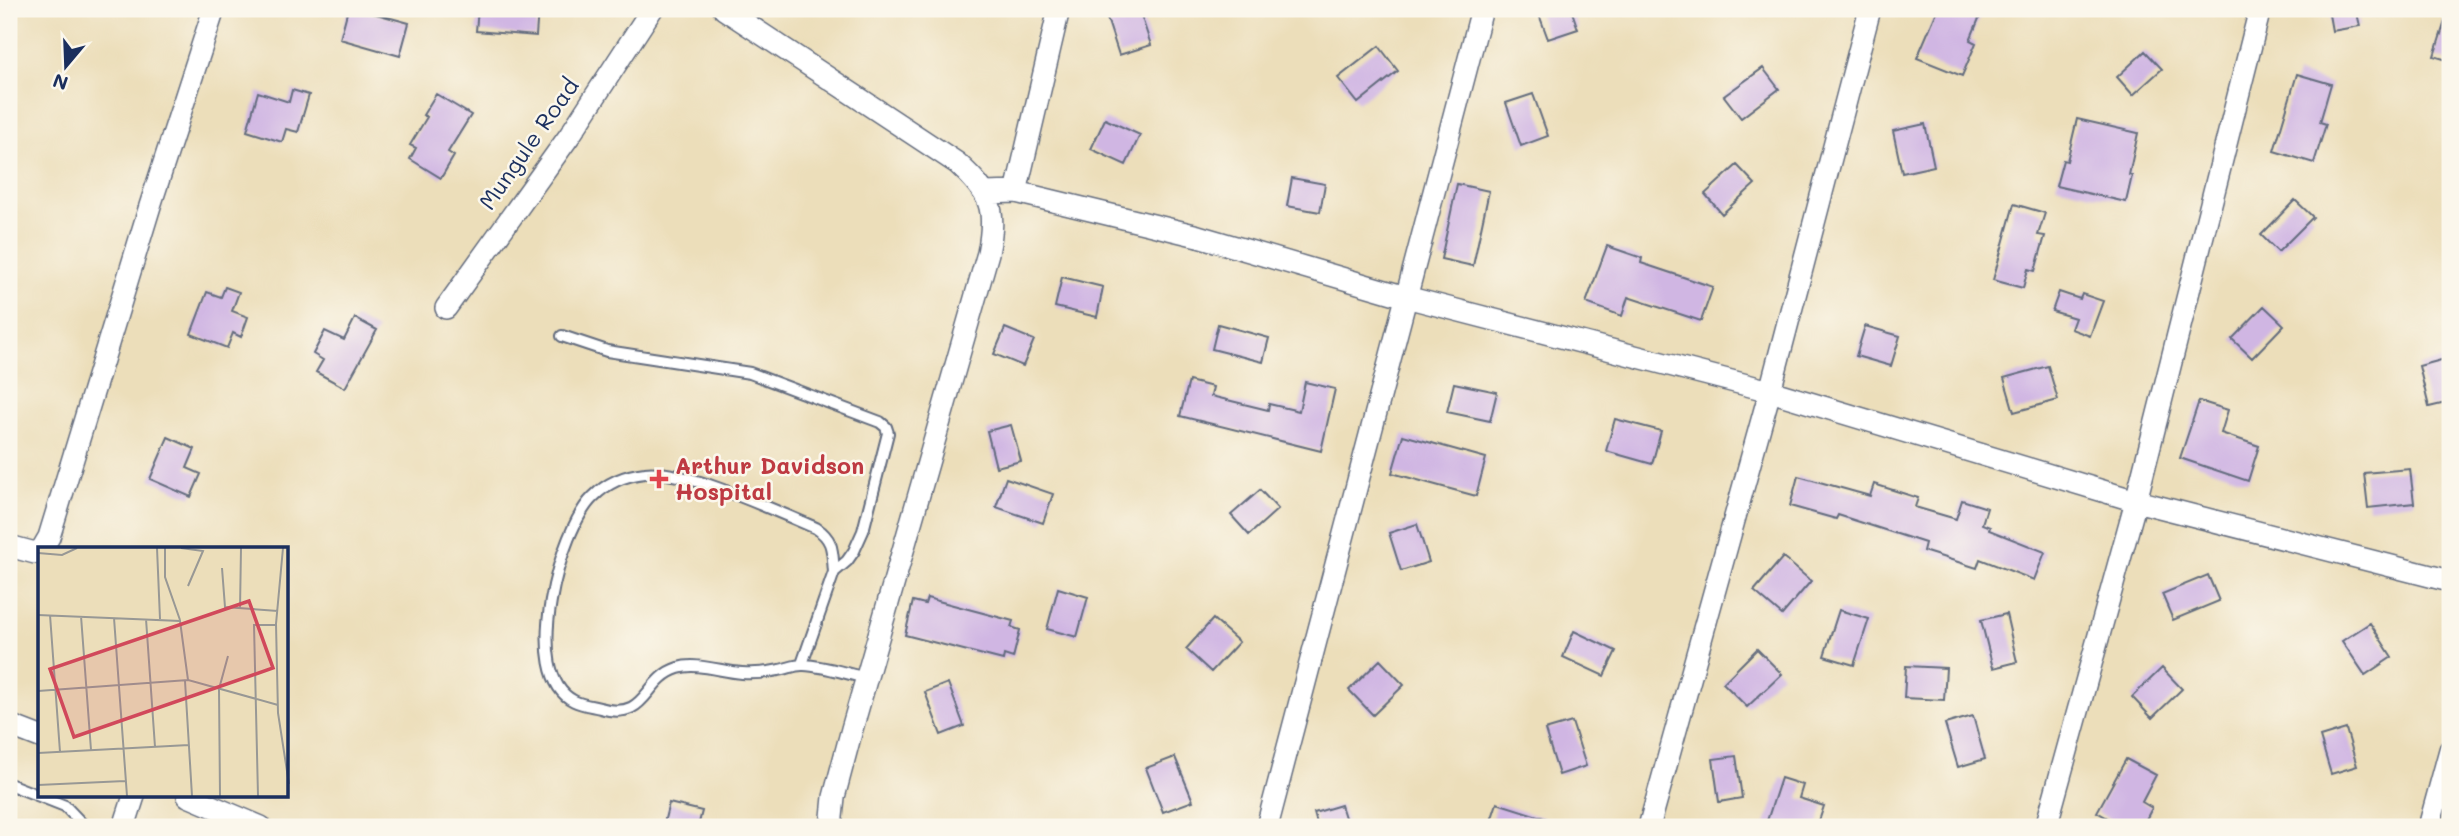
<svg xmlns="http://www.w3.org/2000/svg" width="2459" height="836" viewBox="0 0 2459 836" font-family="Mali,sans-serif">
  <rect width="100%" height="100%" fill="#fbf7ec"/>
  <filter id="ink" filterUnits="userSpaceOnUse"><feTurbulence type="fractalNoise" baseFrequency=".0143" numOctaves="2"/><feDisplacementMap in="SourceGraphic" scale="14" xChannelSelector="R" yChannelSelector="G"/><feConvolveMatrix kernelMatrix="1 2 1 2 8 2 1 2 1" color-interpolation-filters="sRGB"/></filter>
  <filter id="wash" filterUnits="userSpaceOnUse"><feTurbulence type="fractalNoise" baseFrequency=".00686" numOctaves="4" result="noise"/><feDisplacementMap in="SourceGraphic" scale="28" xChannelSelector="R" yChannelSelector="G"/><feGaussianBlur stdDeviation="1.57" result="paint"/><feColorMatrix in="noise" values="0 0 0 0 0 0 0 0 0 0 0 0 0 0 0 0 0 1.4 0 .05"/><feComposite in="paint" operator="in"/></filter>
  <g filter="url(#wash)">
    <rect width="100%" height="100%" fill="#ecdeba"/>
    <g id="blocks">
      <!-- building -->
      <path fill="#d0b6e3" d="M348,9h10l51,14 -9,33 -60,-17z
        M478,9h60l-2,27 -60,-5z
        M1104,9h35l12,36 -32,10z
        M1537,9h34l7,20 -30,10z
        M1938,9h45l-13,31 6,3 -14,33 -45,-18z
        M2328,9h28l4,17 -28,5z
        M2447,15h3v46l-16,-5z
        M1379,46l19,25 -40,32 -20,-25z
        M2145,51l17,18 -29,26 -16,-18z
        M1763,68l16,21 -38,29 -17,-22z
        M2297,74l34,10 -11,38 6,2 -12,39 -40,-12z
        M292,90l17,5 -11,37 -12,-3 -4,13 -35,-11 11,-39 31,10z
        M436,94l35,21 -23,37 6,4 -13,22 -31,-19 6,-11 -6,-3 17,-28 -4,-2z
        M1533,94l15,42 -27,10 -15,-43z
        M1105,119l35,16 -14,30 -35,-16z
        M2077,119l61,14 -9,42 3,1 -6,26 -70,-16 7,-26 4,1z
        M1925,124l9,42 -32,7 -9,-42z
        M1737,165l18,19 -33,30 -17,-20z
        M1292,178l33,6 -5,28 -33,-6z
        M1457,184l32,7 -16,75 -32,-7z
        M2295,200l18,17 -35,35 -17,-17z
        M2014,204l31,9 -7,22 7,1 -10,35 -7,-2 -5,19 -30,-8z
        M1607,246l35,12 -1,5 72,24 -12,34 -73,-24 -6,19 -36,-13z
        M1062,277l41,10 -6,30 -42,-10z
        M225,287l14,5 -7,19 16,6 -7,20 -8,-4 -6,15 -36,-14 16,-42 14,5z
        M2059,292l21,7 2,-5 21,7 -13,35 -19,-7 4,-11 -23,-7z
        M2264,306l20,19 -32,33 -20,-19z
        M355,318l22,12 -32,58 -29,-16 7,-12 -10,-6 12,-23 19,9z
        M1218,324l51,14 -6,24 -51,-13z
        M1865,326l35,10 -9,30 -35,-10z
        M1005,328l29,12 -11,26 -29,-12z
        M2445,359l5,18v25l-21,5 -10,-41z
        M2048,366l10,34 -44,12 -10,-34z
        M1189,381l24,6 -2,9 57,14 1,-6 30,7 6,-29 30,7 -14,62 -141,-35z
        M1454,383l43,9 -7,29 -43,-9z
        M2199,401l29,9 -7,23 38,13 -11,35 -68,-23z
        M1615,419l46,12 -9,33 -46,-13z
        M1011,425l10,36 -25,6 -9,-36z
        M1403,435l83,23 -10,38 -84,-23z
        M168,437l27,12 -8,19 14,6 -10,23 -41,-18z
        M2410,469l4,34 -46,5 -4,-35z
        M1798,476l72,20 4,-12 44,14 -3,9 41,12 6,-19 25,8 -5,16 8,3 -1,3 56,22 -11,28 -54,-21 -3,9 -54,-17 2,-8 -87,-28 -2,4 -46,-13z
        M1006,478l47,16 -10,29 -47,-16z
        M1260,490l18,19 -29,26 -18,-20z
        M1417,524l12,38 -28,9 -12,-38z
        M1783,557l28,24 -29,34 -28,-24z
        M2208,575l11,26 -46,19 -11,-26z
        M1058,588l30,9 -11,40 -30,-8z
        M927,598l86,23 -2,6 9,3 -7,28 -9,-3 -1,5 -98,-25 8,-34 12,3z
        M1839,610l30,9 -15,46 -30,-9z
        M2006,614l11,48 -24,6 -12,-48z
        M1213,619l26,23 -28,30 -25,-23z
        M2370,623l22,34 -27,18 -23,-34z
        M1574,631l42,20 -12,25 -41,-19z
        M1757,649l25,25 -35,33 -24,-24z
        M1380,660l24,25 -31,30 -24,-25z
        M1906,666l40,2 -2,32 -40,-2z
        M2162,668l20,21 -30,29 -20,-21z
        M948,683l16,43 -23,9 -16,-43z
        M1973,716l12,43 -27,8 -13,-43z
        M1572,722l14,44 -27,9 -14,-45z
        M2346,729l11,37 -26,8 -11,-37z
        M1736,756l6,42 -23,4 -6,-43z
        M1175,757l18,44 -30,11 -17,-44z
        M2126,759l30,16 -14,27 10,6 -10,19h-18l-27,-15z
        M1781,778l22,7 -4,13 25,8 -7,21h-52z
        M669,803l33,8 -4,16h-35z
        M1497,803l66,21v3h-74z
        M1341,805l7,22h-30l-4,-14z"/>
    </g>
  </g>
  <g filter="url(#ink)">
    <use href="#blocks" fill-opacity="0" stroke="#646c7e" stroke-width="2"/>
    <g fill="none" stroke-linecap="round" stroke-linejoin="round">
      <defs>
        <path id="lane" d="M562,336l45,15 143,22 130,49 6,5 2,6 -25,98 -9,20 -7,10 -13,11 -32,92
          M834,572c-2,-21 0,-32 -18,-44 -38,-16 -133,-60 -171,-55 -19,2 -38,10 -52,24 -33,32 -73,178 -19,204 8,4 18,5 26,7 48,14 43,-29 78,-40 19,-6 44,4 64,5 12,1 24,0 37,-3 8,-1 17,-6 25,-5 21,1 43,9 63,13
          M9,784l56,22 20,21"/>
        <path id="street" d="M724,9l233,154c34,31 40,45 31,90l-136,476 -18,68 -3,30
          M1016,192l43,-183
          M985,193l31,-1 182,44 208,61 364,94 366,110 314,80
          M446,308l124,-173 82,-126
          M9,546l26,7 5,-3
          M42,549l7,-12 101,-331 64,-197
          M9,725l31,12
          M188,796l73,31
          M124,827l10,-31
          M1267,827l215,-818
          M1649,827l121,-436 100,-382
          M2046,827l90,-326 124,-492
          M2429,827l21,-77"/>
      </defs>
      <!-- lane casing -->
      <use href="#lane" stroke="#646c7e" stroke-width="14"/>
      <!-- street casing -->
      <use href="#street" stroke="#646c7e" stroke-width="24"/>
      <!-- lane -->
      <use href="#lane" stroke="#fff" stroke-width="10"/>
      <!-- street -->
      <use href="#street" stroke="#fff" stroke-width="21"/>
    </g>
  </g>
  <!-- markers -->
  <path fill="#e0444e" stroke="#fbf7ec" stroke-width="2.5" d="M655.5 468.5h7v7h7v7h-7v7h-7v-7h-7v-7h7z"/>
  <g text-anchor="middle" stroke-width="5" stroke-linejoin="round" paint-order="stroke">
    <!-- street labels -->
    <g font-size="23" fill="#1b2f5e" stroke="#fbf7ec">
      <text transform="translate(529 144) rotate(-55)" y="8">Mungule Road</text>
    </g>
    <!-- health labels -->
    <g font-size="23" font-weight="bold" fill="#be3a42" stroke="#fbf7ec" text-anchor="start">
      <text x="675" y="474">Arthur Davidson<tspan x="675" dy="26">Hospital</tspan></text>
    </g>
  </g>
  <!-- overview -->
  <g transform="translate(38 547)">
    <rect width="250" height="250" fill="#ecdeba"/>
    <path fill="none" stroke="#989895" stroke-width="2" d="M119,1l3,71M127,1v29l15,43M143,1l22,3 -15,35M245,1l-7,76 2,89 11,71M0,6l24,2 15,-7M184,21l3,39 53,4M202,62l1,-61M0,68l142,6 8,59 90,25M12,68l10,137M43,69l10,134M76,71l13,178M108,72l9,128M147,134l7,115M0,144l150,-11M0,206l151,-8M0,238l87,-4M182,249l-1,-107 9,-33M220,249l-4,-171h23"/>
    <path fill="#d1495b" fill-opacity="0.15" stroke="#d1495b" stroke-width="3.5" d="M211,54l24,67 -199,69 -24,-68z"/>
    <rect width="250" height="250" fill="none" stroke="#1b2f5e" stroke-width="3.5"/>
  </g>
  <!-- margin -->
  <rect width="2459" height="836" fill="none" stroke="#fbf7ec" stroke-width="35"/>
  <!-- north arrow -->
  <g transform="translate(66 66) rotate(199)" stroke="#fbf7ec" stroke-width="5" paint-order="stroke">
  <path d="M0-5L12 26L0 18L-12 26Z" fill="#1b2f5e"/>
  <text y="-10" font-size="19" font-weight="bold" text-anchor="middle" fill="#1b2f5e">N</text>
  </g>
</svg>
